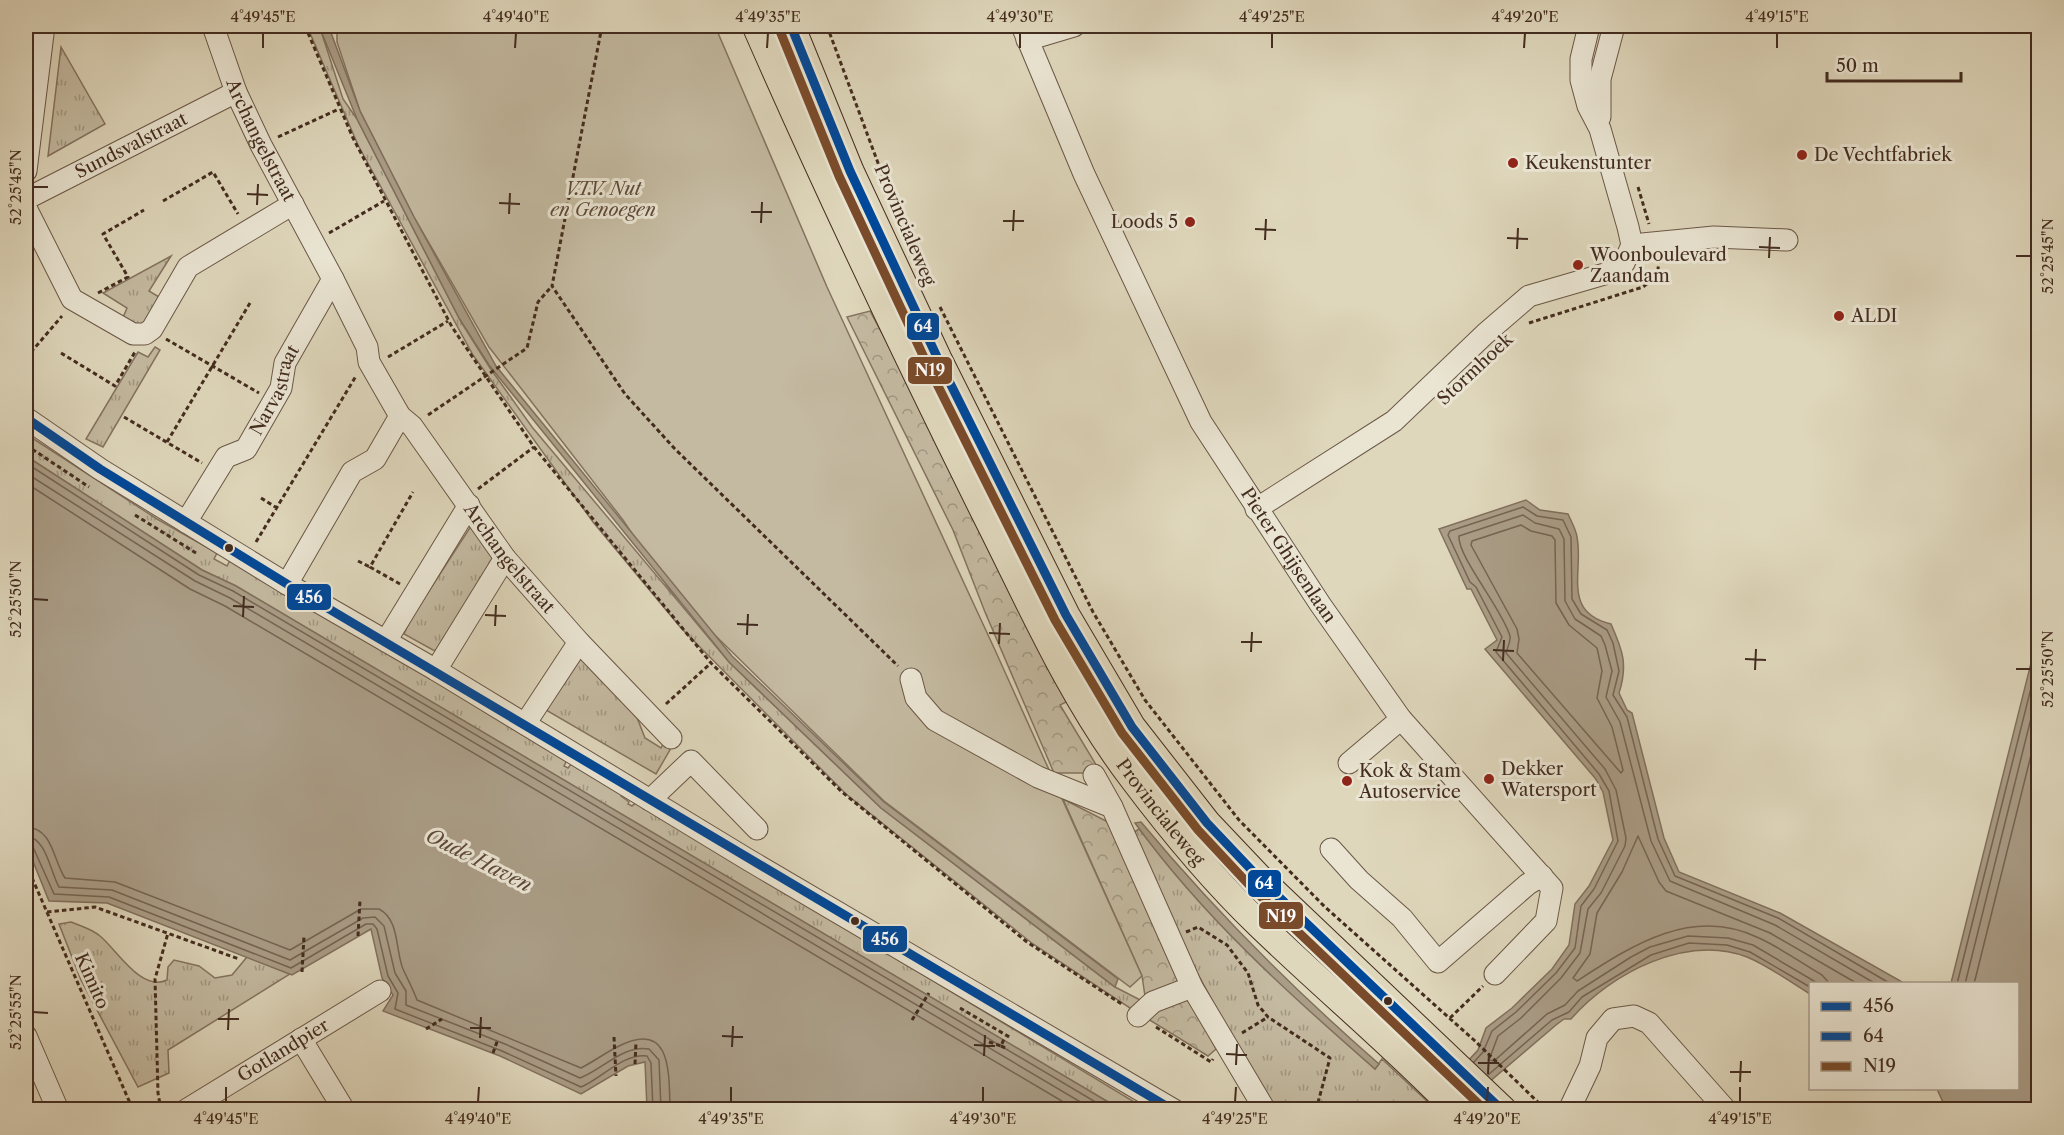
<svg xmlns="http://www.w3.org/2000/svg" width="2064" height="1135" viewBox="0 0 2064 1135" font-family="'Libre Caslon Text',serif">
  <defs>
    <pattern id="grass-tufts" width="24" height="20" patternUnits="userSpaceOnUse" patternTransform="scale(1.5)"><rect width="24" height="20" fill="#c4baa1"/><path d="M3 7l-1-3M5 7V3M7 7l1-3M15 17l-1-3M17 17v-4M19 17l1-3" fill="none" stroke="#a19783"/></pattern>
    <pattern id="forest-crowns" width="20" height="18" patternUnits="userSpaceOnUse" patternTransform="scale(1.5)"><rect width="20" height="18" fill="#c4baa1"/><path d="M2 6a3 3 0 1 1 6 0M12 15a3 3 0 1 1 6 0" fill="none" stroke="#a19783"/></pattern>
  </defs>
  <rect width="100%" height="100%" fill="#dfd7bc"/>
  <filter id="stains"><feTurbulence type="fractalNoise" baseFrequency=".00333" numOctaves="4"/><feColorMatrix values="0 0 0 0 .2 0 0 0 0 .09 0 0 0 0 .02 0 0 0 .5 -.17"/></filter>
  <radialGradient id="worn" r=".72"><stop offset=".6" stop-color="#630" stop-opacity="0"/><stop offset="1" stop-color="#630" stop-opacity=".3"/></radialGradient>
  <!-- grass -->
  <path fill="url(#grass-tufts)" stroke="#847360" stroke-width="1.5" d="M307,26h15l-1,5 22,68 14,20 104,203 29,46 42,59 197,235 152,146 234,179 31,16 -10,9 -103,-68 -187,-150 -165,-166 -88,-106 -120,-167 -115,-210z
    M61,47l44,77 -57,32z
    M171,256l-22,35 15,9 -19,29 -24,-7 6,-14 -24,-15z
    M155,347l5,3 -57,97 -17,-8 52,-87 10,5z
    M26,434l131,85 60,34 -3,6 13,7 3,-6 337,200 -3,6 4,2 4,-5 50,30 -1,3 8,6 -1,2 4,2 4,-4 510,307h-26l-884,-523 -34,-16 -176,-114z
    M473,523l25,37 -57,91 -8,-1 -29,-16 6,-14z
    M581,658l55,57 9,23 16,10 6,-11 7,6 -18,31 -110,-64z
    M1139,829c72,88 152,164 236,240l7,-10 47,44h-16l-5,7h-126l-9,-7 -39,-63 -56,-102 -44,-106z
    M71,922c10,4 21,7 29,14 18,15 41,56 67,44l1,-13 6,-7 25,6 16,12 17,-3 15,-18 43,17 -122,76 1,23 -31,14 -57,-107 -22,-56z"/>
  <!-- forest -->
  <path fill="url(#forest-crowns)" stroke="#847360" stroke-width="1.5" d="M870,311l53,99 145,291 -8,4 41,68h-47l-69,-161 -32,-82 -106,-213z
    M1063,799l45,23 73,162 -36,12 -3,-20z
    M1189,998l27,51 -8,7 -60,-37 11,-17z"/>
  <!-- garden -->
  <path fill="#c4baa1" stroke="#847360" stroke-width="1.5" d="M337,26h378l112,261 168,363 147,326 -12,11 -246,-186 -212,-208 -49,-73 -134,-173 -75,-130 -54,-106 -23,-69z"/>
  <!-- water -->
  <path fill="#aa9d87" stroke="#81705d" stroke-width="1.5" d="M322,26h10l-2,4 30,81 54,106 82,149 236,290 152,146 234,177 -3,8 -234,-179 -152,-146 -240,-297 -30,-47 -102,-199 -36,-88z
    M26,456l176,114 34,16 884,523h-473l-2,-47 -17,4 -47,28 -81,-38 -117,-45 10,-16 -11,-17 -11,-49 -79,46 -185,-72 -58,-2 -23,-57z
    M1526,500l14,10 28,4c3,7 8,15 9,23 7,34 -16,75 34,87 12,27 17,41 8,69l8,17 5,3 32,125 15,34 101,41 124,70 -94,1v10c-20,-12 -41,-28 -63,-37 -61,-23 -136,16 -176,62h-7l-8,6 -75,64 -17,20 -55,1 4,-7h16l49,-53 8,-22 26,-20 40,-39 17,-24 6,-41 14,-18 24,-46 -10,-48 -8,-14 -110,-129 12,-9 -26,-51h-4l-28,-60z
    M2038,635v474h-92l-9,-20 81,-1v-104l-67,-1z
    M1141,822c73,88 152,167 238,242l-4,5c-85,-74 -173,-153 -240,-246z"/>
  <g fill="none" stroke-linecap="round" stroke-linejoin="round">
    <!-- shore -->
    <path stroke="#766453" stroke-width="1.5" d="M26,463l173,112 34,16 876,519
      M26,473l169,108 35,17 864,512
      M26,483l164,106 35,17 852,504
      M1521,525l10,6 21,5 3,4 1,63 13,22 28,23 5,23 -5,27 15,29 11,43 -2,3 -104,-120 2,-14 -2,-10 -46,-84 1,-4z
      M26,827c27,1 27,33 39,51l50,4 175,68 71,-41h18c21,11 16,41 24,60 5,11 10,20 14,31l164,68c12,-6 24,-15 36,-21 55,-29 52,26 53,63
      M26,836c21,2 24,36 33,51l53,3 178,70 73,-42 12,-1 9,9 11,47 11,18v14l99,39 75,34c22,-8 44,-34 69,-29l10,11 2,50
      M26,844l7,3 21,47 55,3 182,71 75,-44h7l4,5 11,47 10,17 -3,16 107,42 79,36c20,-8 42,-34 66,-31l4,7 2,47
      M1819,984l-66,-39 -25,-7 -40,-2 -38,11 -19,10 -53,34 -13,14 -18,9 -53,47 -5,-1 9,-24 23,-18 40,-40 19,-25 8,-44 13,-16 24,-47 1,-8 -10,-48 -11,-21 -99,-116c1,-5 5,-11 4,-17 -7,-26 -53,-80 -51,-100l64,-21 12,8 24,6 5,10 1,62 10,18 26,17 4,9 7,26 -6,26 14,25 31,119 19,40 105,44 101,59
      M1830,984l-8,-9c-21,-12 -41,-27 -63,-37 -67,-33 -128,8 -182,43l-4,-3 17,-24 7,-41 25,-41 16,-36 21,46 7,9 104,42 88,51
      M1957,984l81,-324
      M1965,984l73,-294
      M1974,984l64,-257
      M1474,1062l9,-10 9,-21 24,-19 40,-39 19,-25 6,-42 13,-17 24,-48 -9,-50 -10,-17 -103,-122 6,-15 -26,-50 -6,-5 -22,-47 2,-4 73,-24 14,9 26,4 8,17 1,62 9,15 26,16 6,13 6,28 -6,24 14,22 31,122 17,37 103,42 113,66
      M1488,1075l64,-55 17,-8 13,-15 69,-42 38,-12 38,2 23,7 60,35"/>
    <defs>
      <g id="minor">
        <path id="s1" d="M213,26l23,66 25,53 72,134 34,68 2,15 31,54 12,10 93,132 74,84 92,96"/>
        <path id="s2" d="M1022,26l62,148 117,248 119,182 81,115 151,169 -6,33 -51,53"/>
        <path d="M1027,40l47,-14"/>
        <path d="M1600,117v-38l14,-53"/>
        <path d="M26,171l18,-145"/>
        <path id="s3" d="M26,199l210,-107"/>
        <path d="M26,208l46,91 61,35h12l7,-5 36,-62 105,-63"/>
        <path d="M1632,245l82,-8 73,3"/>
        <path d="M26,418l74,51 187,115 149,86 311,189 427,251"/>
        <path d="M1256,509l138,-88 91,-87 44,-38 79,-23 16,-10 8,-18 -4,-18 -28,-98 -12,-23 -7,-26v-21l8,-33"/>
        <path id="s4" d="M186,522l40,-65 20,-8 35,-61 4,-25 48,-84"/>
        <path d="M287,584l65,-112 23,-13 25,-43"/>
        <path d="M386,641l83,-136"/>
        <path d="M436,670l69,-112"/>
        <path d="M911,679l5,19 19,22 103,57 74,30 80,180 73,123"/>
        <path d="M525,724l54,-82"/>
        <path d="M1349,763l52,-44"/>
        <path d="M1094,775l18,32"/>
        <path d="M650,800l41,-39 66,68"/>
        <path d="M1331,849l28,31 43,38 36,44 90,-78 14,-8"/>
        <path d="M1138,1016l15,-14 39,-15"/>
        <path d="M26,1036l32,74"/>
        <path d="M301,1039l43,71"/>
        <path id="s5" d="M186,1110l194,-119"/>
        <path d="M1569,1110l21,-44 7,-28 16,-19 21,-3 15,7 77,87"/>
      </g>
      <g id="major">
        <path id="s6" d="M756,26c72,164 149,326 229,487 45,89 86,184 147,264 39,52 81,103 128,148 65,63 134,120 197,185"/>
        <path d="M791,26l59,145 88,188 128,256 66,112 75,96 54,57 242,230"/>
      </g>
    </defs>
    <!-- minor casing -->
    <use href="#minor" stroke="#6a5746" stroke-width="23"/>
    <!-- major casing -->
    <use href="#major" stroke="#432c1f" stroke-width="29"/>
    <!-- path -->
    <path stroke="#432c1f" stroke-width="3" stroke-dasharray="4.5 3" stroke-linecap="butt" d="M305,26l48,112 99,189 82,120 177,216 131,129 185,150 96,63
      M602,26l-50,260 73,108 50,55 223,217
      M827,26l73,196
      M278,137l61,-28
      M1638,187l11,37
      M163,201l50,-29 25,42
      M329,233l55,-32
      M98,293l30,-16 -25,-43 41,-24
      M940,307l153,305 52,88 94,120 86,87 149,133 72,70
      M1529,323l114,-36 14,-11 2,-14
      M166,339l93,54
      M61,353l54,33 20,-34
      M388,357l60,-36
      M26,358l36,-42
      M428,415l99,-67 11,-46 14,-16
      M124,417l78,46
      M167,442l83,-139
      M26,445l63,42
      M478,489l56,-42
      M261,498l16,10
      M135,515l61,38
      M256,542l100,-166
      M358,561l12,6
      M400,584l-30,-17 43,-75
      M666,704l45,-41
      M26,864l107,246
      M47,912l48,-5 144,52
      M1186,932l12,-5 29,18 21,28 10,32 10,12 62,41 -14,52
      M358,936l2,-36
      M302,972l2,-36
      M960,1008l51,30
      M1450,1018l33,-32
      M912,1020l17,-27
      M1156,1027l55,35 2,-3
      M426,1029l16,-10
      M1242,1033l26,-16
      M614,1037l2,39
      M989,1042l12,4 3,-7
      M1001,1046l7,3
      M493,1053l5,-14
      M635,1064l1,-22
      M161,1110l-3,-17 -3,-114 13,-46"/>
    <!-- minor -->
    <use href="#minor" stroke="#eae5d3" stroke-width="21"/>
    <!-- major -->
    <use href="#major" stroke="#dfd7bc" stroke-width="27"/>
    <defs>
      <path id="bus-1" d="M26,418l74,51 187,115 886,526"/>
      <path id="bus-2" d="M791,26l59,145 88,188 128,256 66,112 75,96 54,57 241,230"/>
      <path id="bus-3" d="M780,31l59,145 88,188 128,256 67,113 76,97 54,58 233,222"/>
    </defs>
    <!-- bus-1 casing -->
    <use href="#bus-1" stroke="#eae5d3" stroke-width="14"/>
    <!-- bus-2 casing -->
    <use href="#bus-2" stroke="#eae5d3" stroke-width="14"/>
    <!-- bus-3 casing -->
    <use href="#bus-3" stroke="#eae5d3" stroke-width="14"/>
    <!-- bus-1 -->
    <use href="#bus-1" stroke="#004899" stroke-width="9"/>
    <!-- bus-2 -->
    <use href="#bus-2" stroke="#004899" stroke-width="9"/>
    <!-- bus-3 -->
    <use href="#bus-3" stroke="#7a4b2a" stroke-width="9"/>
  </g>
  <!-- ticks -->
  <path fill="none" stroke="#432c1f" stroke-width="2" d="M263,48v-15M515,48l1,-15M767,48l1,-15M1020,48v-15M1272,48v-15M1524,48l1,-15M1777,48v-15M33,187h15M247,194l21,1M499,203l21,1M257,205l1,-21M751,212h21M509,214l1,-21M1003,221h21M761,223l1,-21M1255,229l21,1M1013,231l1,-21M1507,238l21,1M1265,240l1,-21M1759,247l21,1M1517,249l1,-21M2016,256h15M1769,258l1,-21M33,599l15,1M233,606l21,1M485,615l21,1M243,617l1,-21M737,624l21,1M495,626l1,-21M989,633l21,1M747,635l1,-21M1241,642h21M999,644l1,-21M1493,650l21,1M1251,652l1,-20M1745,659l21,1M1503,661l1,-21M2016,669h15M1755,670l1,-21M33,1012l15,1M218,1019h21M470,1028h21M228,1030l1,-21M722,1036l21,1M480,1038l1,-21M974,1045l21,1M732,1047l1,-21M1226,1054l21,1M984,1056l1,-21M1478,1063h21M1236,1065l1,-21M1730,1072h21M1488,1074l1,-21M1740,1082l1,-21M226,1102v-15M478,1102l1,-15M731,1102v-15M983,1102v-15M1235,1102l1,-15M1487,1102l1,-15M1740,1102v-15"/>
  <!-- markers -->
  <g fill="#8f2418" stroke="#eae5d3" stroke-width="2">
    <circle cx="1802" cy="155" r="6"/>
    <circle cx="1513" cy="163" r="6"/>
    <circle cx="1190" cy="222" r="6"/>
    <circle cx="1578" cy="265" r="6"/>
    <circle cx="1839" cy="316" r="6"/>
    <circle cx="1489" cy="779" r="6"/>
    <circle cx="1347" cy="781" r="6"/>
  </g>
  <g fill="#432c1f" stroke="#eae5d3" stroke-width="2">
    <circle cx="229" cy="548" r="5"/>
    <circle cx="855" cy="921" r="5"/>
    <circle cx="1388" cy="1001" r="5"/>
  </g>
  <g text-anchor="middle" stroke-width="6" stroke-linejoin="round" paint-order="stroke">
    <!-- street labels -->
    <g font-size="18" fill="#432c1f" stroke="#eae5d3">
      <text dy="6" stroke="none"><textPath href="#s1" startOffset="124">Archangelstraat</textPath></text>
      <text dy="6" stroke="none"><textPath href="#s3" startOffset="118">Sundsvalstraat</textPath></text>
      <text transform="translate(905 225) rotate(67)" y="6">Provincialeweg</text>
      <text transform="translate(1475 369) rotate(-43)" y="6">Stormhoek</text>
      <text dy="6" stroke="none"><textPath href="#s4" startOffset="164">Narvastraat</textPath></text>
      <text dy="6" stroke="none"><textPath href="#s2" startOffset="594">Pieter Ghijsenlaan</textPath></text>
      <text dy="6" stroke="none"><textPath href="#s1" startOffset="614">Archangelstraat</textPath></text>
      <text dy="6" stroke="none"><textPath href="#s6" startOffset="886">Provincialeweg</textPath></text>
      <text transform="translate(92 981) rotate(66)" y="6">Kimito</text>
      <text dy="6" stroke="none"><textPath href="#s5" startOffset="114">Gotlandpier</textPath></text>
    </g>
    <!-- poi labels -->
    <g font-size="18" fill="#432c1f" stroke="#eae5d3" text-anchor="start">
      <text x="1814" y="161">De Vechtfabriek</text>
      <text x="1525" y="169">Keukenstunter</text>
      <text x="1178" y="228" text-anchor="end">Loods 5</text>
      <text x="1590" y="261">Woonboulevard<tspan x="1590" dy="21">Zaandam</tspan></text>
      <text x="1851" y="322">ALDI</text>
      <text x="1501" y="775">Dekker<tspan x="1501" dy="21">Watersport</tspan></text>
      <text x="1359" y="777">Kok &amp; Stam<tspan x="1359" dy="21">Autoservice</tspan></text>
    </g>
    <!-- park labels -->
    <g font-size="18" font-style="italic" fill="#5d4839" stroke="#eae5d3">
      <text x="603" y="195">V.T.V. Nut<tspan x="603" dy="21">en Genoegen</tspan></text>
    </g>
    <!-- water labels -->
    <g font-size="20" font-style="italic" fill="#5d4839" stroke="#eae5d3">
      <text transform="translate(479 860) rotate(27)" y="7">Oude Haven</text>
    </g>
  </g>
  <g stroke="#eae5d3" stroke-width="2">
    <rect x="906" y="312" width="34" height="29" rx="6" fill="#004899"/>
    <rect x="907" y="356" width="46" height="29" rx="6" fill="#7a4b2a"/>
    <rect x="286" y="583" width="46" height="28" rx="6" fill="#004899"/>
    <rect x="1247" y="869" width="35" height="29" rx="6" fill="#004899"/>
    <rect x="1258" y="901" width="46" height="29" rx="6" fill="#7a4b2a"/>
    <rect x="862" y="925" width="46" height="28" rx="6" fill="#004899"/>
  </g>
  <g font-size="16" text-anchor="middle" font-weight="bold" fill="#fff">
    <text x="923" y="332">64</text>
    <text x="930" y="376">N19</text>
    <text x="309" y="603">456</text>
    <text x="1264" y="889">64</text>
    <text x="1281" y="922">N19</text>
    <text x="885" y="945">456</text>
  </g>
  <!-- margin -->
  <rect width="2064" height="1135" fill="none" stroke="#dfd7bc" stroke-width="66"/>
  <!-- legend -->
  <rect x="1809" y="982" width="210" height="108" fill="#eae5d3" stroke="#a79b8b" stroke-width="1.5"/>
  <rect x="1821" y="1002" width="30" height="9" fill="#004899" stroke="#a79b8b" stroke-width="1.5"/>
  <text x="1863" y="1012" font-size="18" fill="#432c1f">456</text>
  <rect x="1821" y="1032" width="30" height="9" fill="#004899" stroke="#a79b8b" stroke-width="1.5"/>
  <text x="1863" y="1042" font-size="18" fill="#432c1f">64</text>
  <rect x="1821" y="1062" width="30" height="9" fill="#7a4b2a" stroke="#a79b8b" stroke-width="1.5"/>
  <text x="1863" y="1072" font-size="18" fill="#432c1f">N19</text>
  <!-- scale -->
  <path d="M1827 72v9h134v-9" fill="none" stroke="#432c1f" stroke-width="3"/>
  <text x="1836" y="72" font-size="18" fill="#432c1f" stroke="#eae5d3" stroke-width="4.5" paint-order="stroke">50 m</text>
  <rect x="33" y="33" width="1998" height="1069" fill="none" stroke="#432c1f" stroke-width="2"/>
  <g font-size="15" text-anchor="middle" fill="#432c1f">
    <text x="263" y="22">4°49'45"E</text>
    <text x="516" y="22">4°49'40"E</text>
    <text x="768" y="22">4°49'35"E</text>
    <text x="1020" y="22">4°49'30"E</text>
    <text x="1272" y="22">4°49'25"E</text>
    <text x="1525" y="22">4°49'20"E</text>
    <text x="1777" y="22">4°49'15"E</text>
    <text transform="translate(16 187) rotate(-90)" y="5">52°25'45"N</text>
    <text transform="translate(2048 256) rotate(-90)" y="5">52°25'45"N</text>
    <text transform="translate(16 599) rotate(-90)" y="5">52°25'50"N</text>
    <text transform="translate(2048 669) rotate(-90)" y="5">52°25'50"N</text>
    <text transform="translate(16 1012) rotate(-90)" y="5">52°25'55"N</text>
    <text x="226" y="1124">4°49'45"E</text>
    <text x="478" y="1124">4°49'40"E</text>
    <text x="731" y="1124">4°49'35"E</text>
    <text x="983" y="1124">4°49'30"E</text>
    <text x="1235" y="1124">4°49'25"E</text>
    <text x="1487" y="1124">4°49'20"E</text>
    <text x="1740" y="1124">4°49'15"E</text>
  </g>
  <rect width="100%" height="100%" filter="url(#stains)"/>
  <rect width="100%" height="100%" fill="url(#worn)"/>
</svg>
